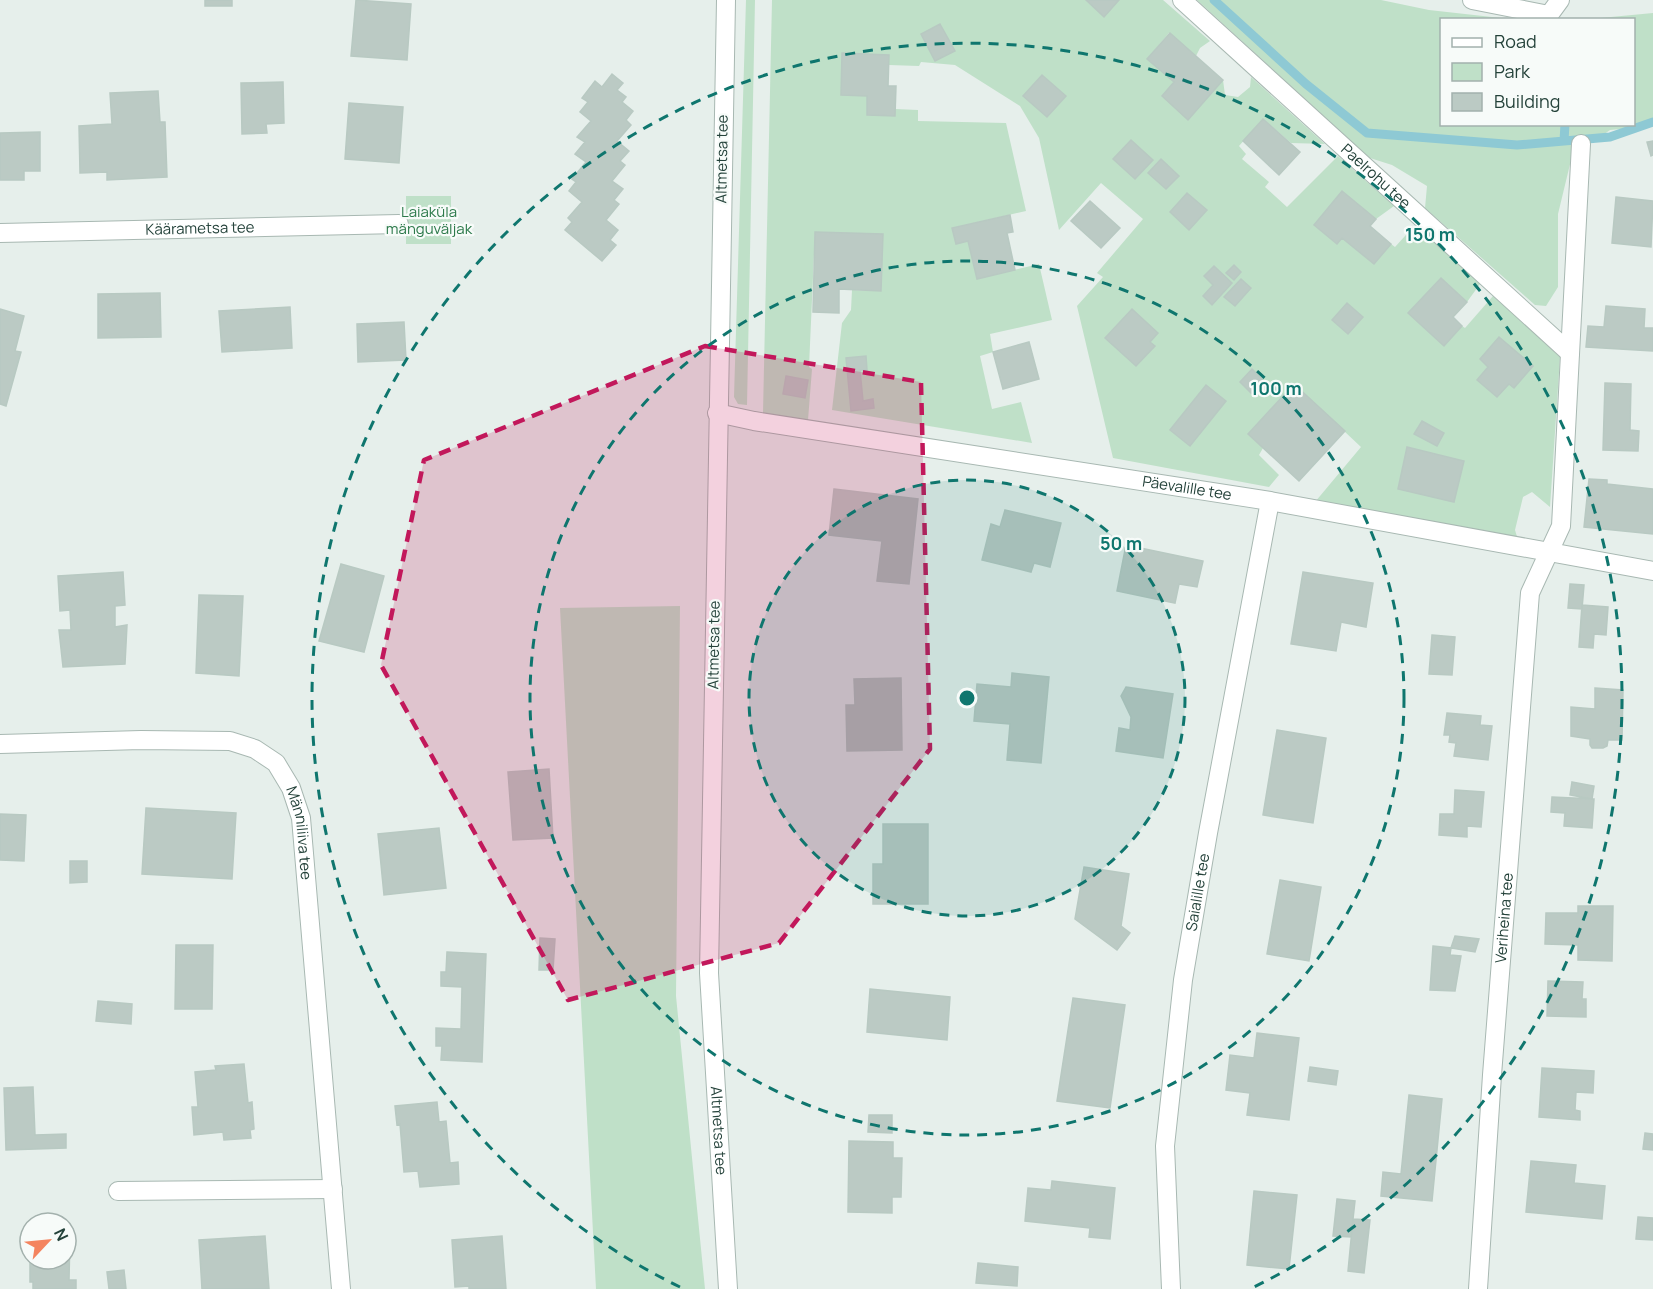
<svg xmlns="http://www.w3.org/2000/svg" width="1653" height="1289" viewBox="0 0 1653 1289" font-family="Manrope,sans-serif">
  <rect width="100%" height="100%" fill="#e6efeb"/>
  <!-- green -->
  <path fill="#bfe0c8" d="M746,0h9l-8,405 -9,-1 -4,-7z
    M772,0h391l47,41 -10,7 -4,8 -27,-23 -22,26 27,23 -12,14 26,23 35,-39 2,15 13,2 12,-10 1,-10 74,67 -34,-1 -28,-24 -24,27 7,8 -4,5 27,23 -4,5 22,20 51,-51 56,50 -18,13 -34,-28 -28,34 23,19 5,-6 32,26 17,-20 4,3 20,-22 65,59 -13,18 -26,-24 -33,35 36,33 18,-20 3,2 28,-32 67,61 -10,150 -18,-15 -9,5 -8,33 3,10 -203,-38 46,-55 -67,-63 -46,50 15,14 -4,7 20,20 -10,12 -156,-29 -36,-152 26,-29 -6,-4 46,-54 -42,-36 -42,47 -20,-92 -19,-32 -65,-41 -34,-3 -2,4 -30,-1v-10l-47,-1 -1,41 26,1v19l28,1v-7l23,1v11l88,2 20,88 -74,17 4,16 12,-3 9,38 62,-15 13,56 -62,14 3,18 -13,4 12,53 29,-7 11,41 -200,-33 10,-87 9,-13 1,-20 28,1 2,-57 -67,-2 -6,135 3,2 -4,51 -45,-7z
    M1197,0h184l48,10 81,9 -68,1v104h192v-104l-44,-1 63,-6v113l-43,4 -38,26 -14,58v73l-12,19 -11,-1 -110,-97 2,-22 -35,-21 -22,-7z
    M406,196h45v48h-45z
    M680,606l-4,390 29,293h-109l-36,-681z"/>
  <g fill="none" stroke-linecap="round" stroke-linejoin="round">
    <!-- stream -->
    <path stroke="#8ec9d4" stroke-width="9" d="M1214,0l92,84 61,49 150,12 93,-8 43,-15
      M1564,141l1,-17"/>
  </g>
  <!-- building -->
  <path fill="#bbcac4" stroke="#b8c9c2" stroke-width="1.5" d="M205,0h27v6h-27z
    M356,0l55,4 -4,56 -56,-4z
    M1086,0h33l-15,17z
    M940,24l15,27 -20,10 -14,-27z
    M1170,33l53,47 -35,40 -26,-24 12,-14 -27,-23z
    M842,53l47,2 -1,31h8l-1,30 -28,-1v-19l-26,-1z
    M612,74l11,9 -6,7 9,7 -4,5 11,9 -7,9 5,5 -14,16 12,10 -9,10 5,4 -13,16 11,8 -9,11 5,4 -13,16 12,10 -8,10 6,5 -14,16 -37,-31 7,-8 -4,-4 14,-16 -13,-11 7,-9 -4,-3 14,-17 -11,-8 10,-12 -8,-5 14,-16 -11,-9 8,-10 -6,-4 13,-17 7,6z
    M1042,75l24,21 -19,21 -24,-21z
    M283,82l1,41 -18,1 1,9 -25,1 -1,-51z
    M158,91l2,31h5l2,55 -60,3v-8l-27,1 -1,-47 33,-2 -2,-31z
    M349,103l54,4 -4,56 -54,-4z
    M1263,119l37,33 -21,23 -36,-34z
    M40,132v39h-16v9h-24v-47z
    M1131,140l22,20 -18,19 -22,-20z
    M1653,141v14l-2,1 -4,-14z
    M1161,159l18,17 -13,13 -18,-16z
    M1342,191l34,28 -6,7 21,18 -17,20 -32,-26 -5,6 -23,-19z
    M1187,193l20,17 -18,20 -19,-18z
    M1616,197l37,4 -2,46 -39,-4z
    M1090,201l30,27 -19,20 -30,-27z
    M1010,215l3,17 -6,1 8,37 -38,9 -9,-38 -12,3 -4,-16z
    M815,232l68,2 -2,57 -42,-2v24l-26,-1z
    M1234,265l7,7 -7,8 -8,-7z
    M1214,266l18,17 -20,22 -9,-9 10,-11 -9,-9z
    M1441,278l26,24 -14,15 9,9 -18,20 -36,-33z
    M1241,279l10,9 -16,18 -11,-9z
    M160,293l1,44 -63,1v-44z
    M1347,303l16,14 -15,17 -16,-14z
    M1606,306l39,3 -1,19h9v23l-67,-4 2,-21 16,1z
    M290,307l2,41 -70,4 -3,-41z
    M0,309l24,7 -9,35 6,1 -15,54 -6,-2z
    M1132,309l26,24 -8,9 5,4 -19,20 -31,-28z
    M404,322l2,38 -48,2 -1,-38z
    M1499,337l34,29 -19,22 -5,-4 -12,13 -20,-17 11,-13 -8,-8z
    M1029,342l10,37 -36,10 -10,-37z
    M866,356l1,14h-7l3,31 10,-2 1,9 -23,3 -5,-53z
    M1252,369l15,15 -13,12 -14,-14z
    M786,376l22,4 -3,18 -22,-4z
    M1605,383l26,1 -1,46 9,1 -1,20 -35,-1z
    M1294,384l51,47 -46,50 -51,-47z
    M1206,385l20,16 -36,45 -20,-16z
    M1422,421l22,12 -7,13 -23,-12z
    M1407,447l57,14 -10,41 -56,-13z
    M1589,479l18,1v4l46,5v45l-69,-7z
    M834,489l84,10 -9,85 -32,-3 5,-40 -53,-6z
    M1005,510l56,13 -11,44 -16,-4 -3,9 -49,-12 9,-36 9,3z
    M1126,545l77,16 -6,26 -18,-3 -4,19 -58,-12z
    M341,564l43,12 -20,76 -45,-11z
    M123,572l2,33 -10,1v21l12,-2 -2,39 -62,3 -4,-37h12l-1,-20 -10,1 -2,-35z
    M1303,572l70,11 -7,44 -25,-5 -5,29 -45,-7z
    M1570,584l14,1 -2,24 -14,-1z
    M199,595l44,1 -4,80 -43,-3z
    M1582,605l26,2 -2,28 -12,-1 -1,14 -14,-1z
    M1432,635l23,2 -3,38 -23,-1z
    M1012,673l37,4 -8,86 -34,-3 3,-36 -36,-3 3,-37 34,3z
    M901,678l1,72 -55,1 -1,-46h9l-1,-26z
    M1126,687l47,7 -10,64 -47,-7 3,-23 11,2 1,-13 -10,-21z
    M1595,688l28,2 -1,50h-14l-1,6 -4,2h-11l-2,-3v-6l-19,-3v-29l24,2z
    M1447,713l34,3 -1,9 12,1 -4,34 -34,-4 2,-13 -7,-1 1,-7h-6z
    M1277,730l49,8 -13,85 -50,-8z
    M549,769l4,69 -40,2 -5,-68z
    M1572,782l22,4 -2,13 -22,-4z
    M1455,790l29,2 -3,35 -14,-1v11l-28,-2 1,-21h14z
    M1552,797l42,2 -2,29 -28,-2 1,-13 -14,-1z
    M146,808l90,5 -4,66 -90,-5z
    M0,814l26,1 -2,46 -24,-1z
    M883,824h45v80h-55v-40h10z
    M439,828l7,60 -62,7 -6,-61z
    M70,861h17v21l-17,1z
    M1084,867l45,7 -8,52 9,7 -13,17 -42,-31z
    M1280,880l41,7 -12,74 -42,-7z
    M1578,906h35l-1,55 -34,-1v-15l-33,-1 1,-31h32z
    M1455,936l24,3 -4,13 -24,-4z
    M540,938l15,1 -2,31h-14z
    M176,945h37l-1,64h-37z
    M1433,946l18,2 -1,7 11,1 -6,35 -25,-1z
    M447,952l39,2 -4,108 -41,-2 1,-14h-6v-18l25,1 1,-42 -21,-1v-14h5z
    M1548,981l35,1 -1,17h4v18l-39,-1z
    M870,989l80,8 -3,43 -80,-8z
    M1073,998l52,7 -15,103 -53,-7z
    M98,1001l34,3 -1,20 -35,-3z
    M1257,1033l42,5 -10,82 -42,-5 3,-22 -24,-3 4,-35 24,3z
    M244,1064l4,39 4,-1 2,27 -4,1 1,8 -27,2 -1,-8 -29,3 -2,-28h6l-3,-35 21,-2 -1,-4z
    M1310,1067l28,4 -2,14 -28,-4z
    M1542,1068l52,3 -1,22 -17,-1 -1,18 5,1v9l-41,-3z
    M33,1087l2,48 31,-1v14l-60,2 -2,-62z
    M1409,1095l33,4 -10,102 -51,-5 2,-24 18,2z
    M437,1102l2,20 7,-1 4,42 8,-1 1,22 -39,3 -2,-16 -14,1 -4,-48 -3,1 -2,-19z
    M869,1115h23v18l-24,-1z
    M1645,1133l8,1v16l-10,-1z
    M849,1141l44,1v16h9l-1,39h-9v16l-44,-1z
    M1531,1161l45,4 -2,18 31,3 -3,33 -76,-7z
    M1052,1181l63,7 -5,51 -21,-2 1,-9 -65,-7 3,-33 23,2z
    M1254,1191l43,4 -8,74 -42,-4z
    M1337,1199l18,2 -4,36 -18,-1z
    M1638,1217l15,1v22l-17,-1z
    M1353,1219l17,1 -6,53 -16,-2z
    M66,1236h4l-1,44h7v9h-43v-7h-3v-23h36z
    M265,1236l4,53h-67l-3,-49z
    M502,1236l4,53h-37v-3l-14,1 -3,-47z
    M978,1263l40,4 -1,19 -41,-3z
    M124,1270l2,19h-17l-2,-17z"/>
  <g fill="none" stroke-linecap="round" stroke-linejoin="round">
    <defs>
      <g id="minor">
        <path id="s1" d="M726,0l-17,973 19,316"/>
        <path id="s2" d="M1182,0l388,353"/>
        <path d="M1472,0l77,15 11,-15"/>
        <path id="s3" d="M0,233l399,-9"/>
        <path id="s4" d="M717,413l37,8 516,80 383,70"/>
        <path id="s5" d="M0,744l141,-4 89,1 25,8 21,14 15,25 10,30 40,471"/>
        <path d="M118,1191l215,-2"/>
        <path id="s6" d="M1171,1289l-6,-143 18,-166 25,-147 62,-332"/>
        <path id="s7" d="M1478,1289l14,-214 38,-482 31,-67 20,-382"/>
      </g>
    </defs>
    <!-- minor casing -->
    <use href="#minor" stroke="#a8b8b2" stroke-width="20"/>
    <!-- minor -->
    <use href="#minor" stroke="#fff" stroke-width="18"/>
  </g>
  <!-- marked area -->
  <path fill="#c2185b" fill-opacity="0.2" stroke="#c2185b" stroke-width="4.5" stroke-dasharray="12 8" stroke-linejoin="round" d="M705,346l216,36 9,367 -151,194 -211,57 -187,-335 43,-205z"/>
  <!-- distance rings -->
  <circle cx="967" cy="698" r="218" fill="#0f766e" fill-opacity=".12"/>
  <g fill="none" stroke="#0f766e" stroke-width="3" stroke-dasharray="10 8">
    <circle cx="967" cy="698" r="218"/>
    <circle cx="967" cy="698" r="437"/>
    <path d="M680 1287A655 655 0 1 1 1254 1287"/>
  </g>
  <g text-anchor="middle" stroke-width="4.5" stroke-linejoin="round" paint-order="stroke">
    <!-- street labels -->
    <g font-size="15" fill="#24423a" stroke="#f7fbf9">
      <text transform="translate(722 159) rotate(-89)" y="5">Altmetsa tee</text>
      <text dy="5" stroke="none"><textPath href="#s2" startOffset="262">Paelrohu tee</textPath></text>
      <text dy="5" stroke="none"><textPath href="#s3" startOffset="200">Käärametsa tee</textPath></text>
      <text dy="5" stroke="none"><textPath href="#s4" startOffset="476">Päevalille tee</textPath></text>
      <text transform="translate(714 645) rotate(-89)" y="5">Altmetsa tee</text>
      <text dy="5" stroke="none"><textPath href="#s5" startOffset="357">Männiliiva tee</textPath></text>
      <text dy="5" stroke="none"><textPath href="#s6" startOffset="399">Saialille tee</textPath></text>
      <text dy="5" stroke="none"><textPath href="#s7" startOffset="372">Veriheina tee</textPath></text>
      <text dy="5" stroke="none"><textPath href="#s1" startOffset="1131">Altmetsa tee</textPath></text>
    </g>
    <!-- park labels -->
    <g font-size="15" fill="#2d7a4b" stroke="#f7fbf9">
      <text x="429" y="217">Laiaküla<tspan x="429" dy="17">mänguväljak</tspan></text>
    </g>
  </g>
  <circle cx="967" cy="698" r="9" fill="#0f766e" stroke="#f7fbf9" stroke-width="3"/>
  <g font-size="18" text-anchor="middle" font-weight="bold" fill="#0f766e" stroke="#f7fbf9" stroke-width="4.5" stroke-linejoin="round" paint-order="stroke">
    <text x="1430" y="241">150 m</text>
    <text x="1276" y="395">100 m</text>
    <text x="1121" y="550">50 m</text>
  </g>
  <!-- legend -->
  <rect x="1440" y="18" width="195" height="108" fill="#f7fbf9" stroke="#a3b1ad" stroke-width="1.5"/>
  <rect x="1452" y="38" width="30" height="9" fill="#ffffff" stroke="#a3b1ad" stroke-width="1.5"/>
  <text x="1494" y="48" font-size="18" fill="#24423a">Road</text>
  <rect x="1452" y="63" width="30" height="18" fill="#bfe0c8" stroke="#a3b1ad" stroke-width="1.5"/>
  <text x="1494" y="78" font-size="18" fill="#24423a">Park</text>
  <rect x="1452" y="93" width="30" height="18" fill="#bbcac4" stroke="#a3b1ad" stroke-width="1.5"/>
  <text x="1494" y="108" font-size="18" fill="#24423a">Building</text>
  <!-- north arrow -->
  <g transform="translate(48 1241) rotate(64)"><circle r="28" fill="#f7fbf9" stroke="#a3b1ad" stroke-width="1.5"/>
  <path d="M0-4.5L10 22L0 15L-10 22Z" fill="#f4845f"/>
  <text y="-9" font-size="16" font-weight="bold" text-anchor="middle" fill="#24423a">N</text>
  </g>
</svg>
